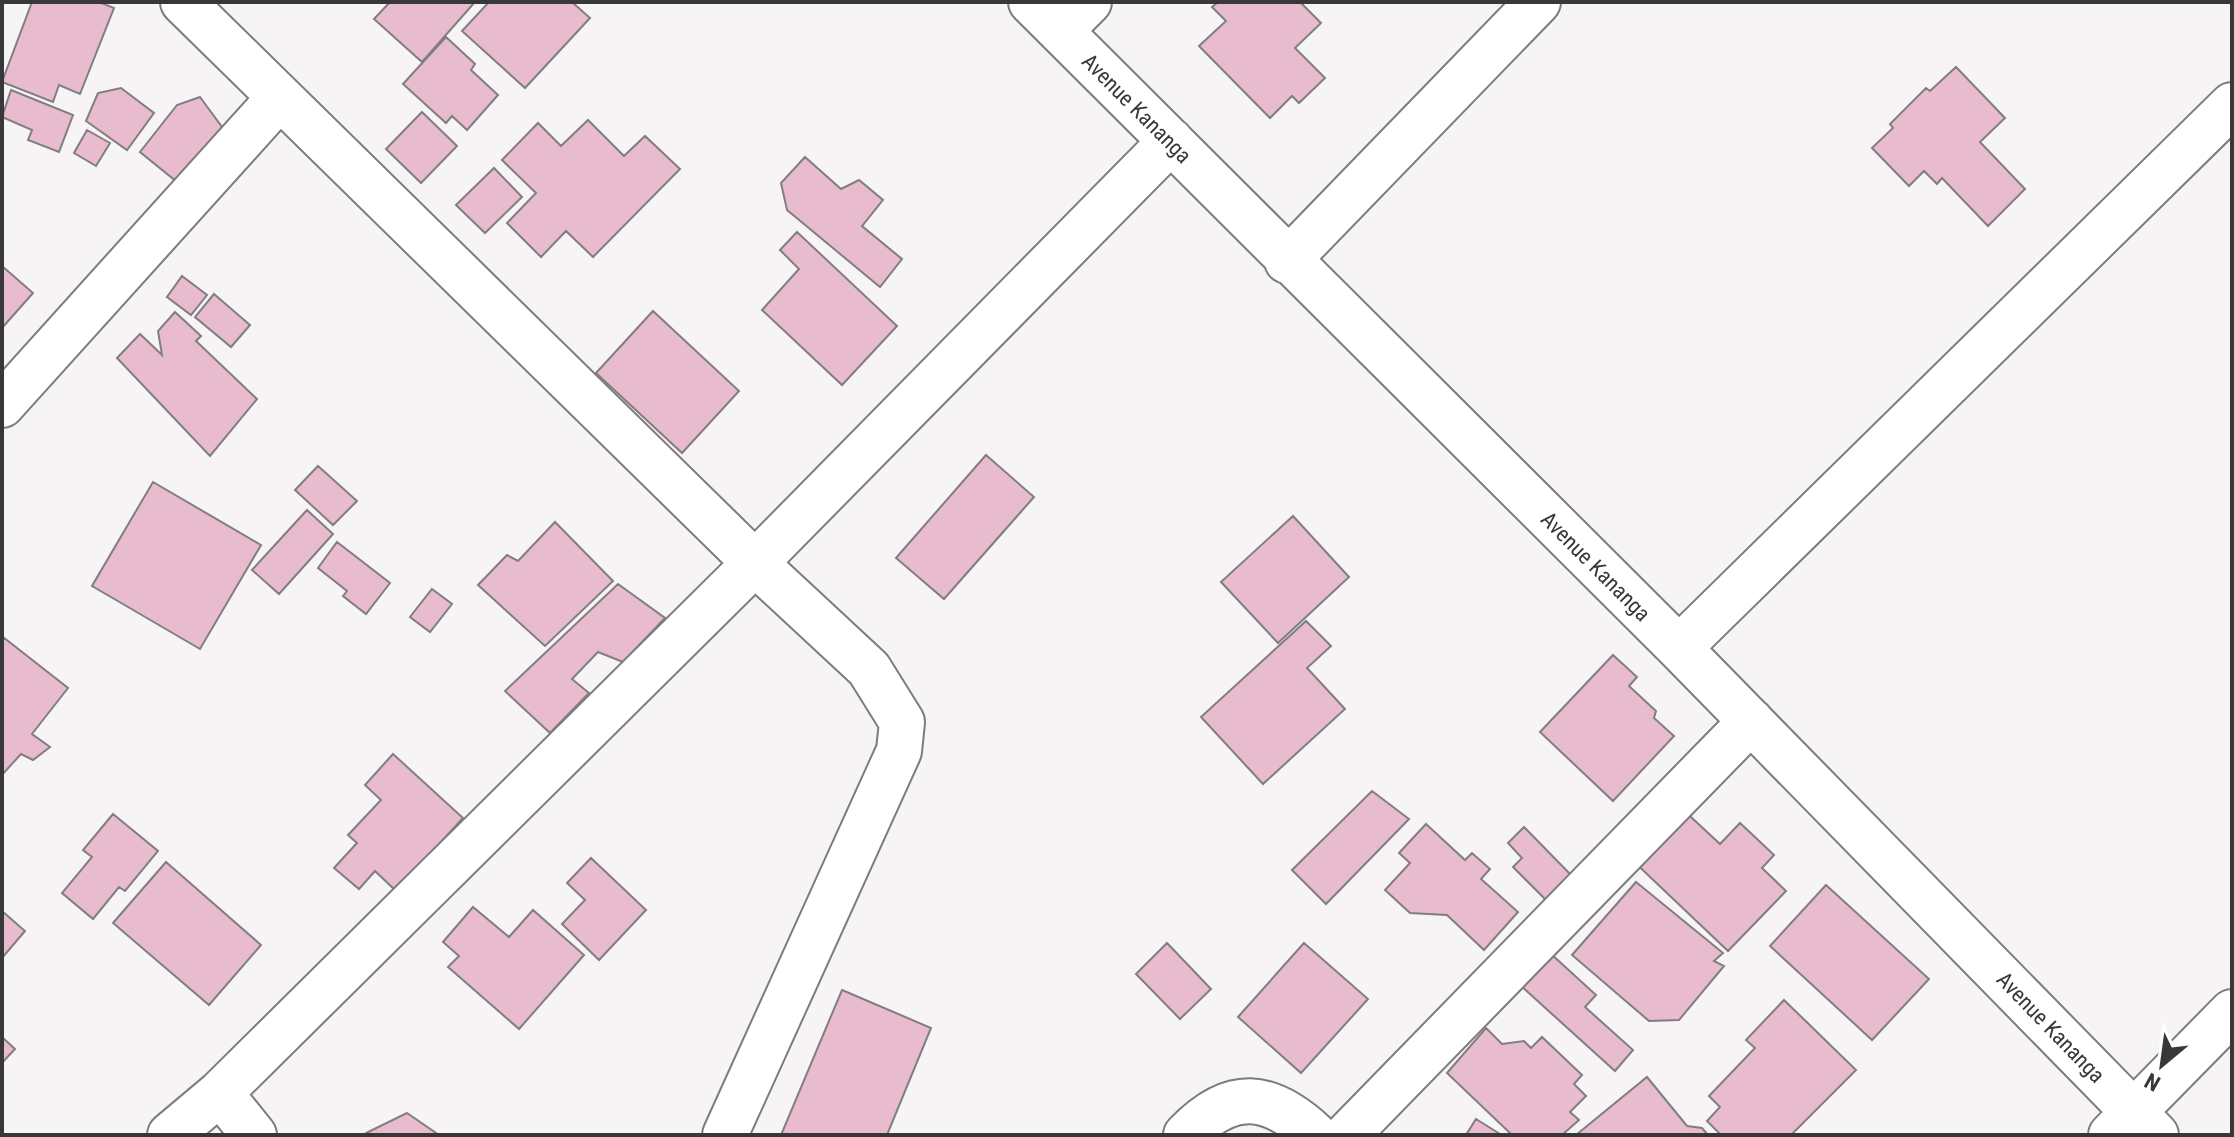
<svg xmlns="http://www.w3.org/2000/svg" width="2234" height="1137" viewBox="0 0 2234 1137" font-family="'Roboto Condensed',sans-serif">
  <rect width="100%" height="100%" fill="#f7f4f6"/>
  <!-- building -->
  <path fill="#e8bcce" stroke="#817e7f" stroke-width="2" d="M32,2h67l15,6 -34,86 -21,-9 -6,17 -51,-20z
    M390,2h85l-53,60 -48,-43z
    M489,2h83l18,16 -65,70 -63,-57z
    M1218,2h82l21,21 -26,25 30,30 -26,25 -7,-7 -22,22 -71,-72 27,-25 -14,-14z
    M446,37l29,27 -4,6 27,25 -31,35 -15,-14 -6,7 -43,-39z
    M1956,67l49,51 -25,24 45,47 -37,37 -46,-48 -5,6 -13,-13 -15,15 -37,-38 21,-20 -3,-4 36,-36 4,3z
    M121,88l33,25 -27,37 -41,-29 12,-28z
    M11,90l62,25 -14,37 -31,-12 4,-10 -30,-13z
    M200,97l22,30 -3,10 -37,49 -42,-34 37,-47z
    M422,112l35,34 -36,37 -35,-34z
    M588,120l36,36 21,-20 35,33 -87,88 -27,-26 -25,26 -34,-34 29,-30 -34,-33 36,-37 23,23z
    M87,130l23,13 -14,23 -22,-13z
    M805,157l36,32 18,-9 24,20 -21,26 40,33 -22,28 -93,-77 -6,-27z
    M494,168l28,29 -37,36 -29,-28z
    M797,232l100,94 -55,59 -80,-75 37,-41 -19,-19z
    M2,266l31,27 -31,35z
    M182,276l25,19 -16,20 -24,-18z
    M214,294l36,31 -19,22 -36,-30z
    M653,311l86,80 -57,62 -86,-80z
    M175,312l26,24 -5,5 61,58 -47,57 -93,-98 23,-24 22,21 -4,-24z
    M986,455l48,42 -90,102 -48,-41z
    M318,466l39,35 -24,24 -38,-35z
    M153,482l108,63 -61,104 -108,-63z
    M307,510l26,24 -54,60 -27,-24z
    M1293,516l56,61 -71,66 -57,-61z
    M555,522l58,59 -68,65 -67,-61 29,-30 11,6z
    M337,542l53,41 -24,31 -23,-18 4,-5 -29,-23z
    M618,584l47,34 -42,44 -25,-10 -26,27 17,14 -39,40 -45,-42z
    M432,589l20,15 -22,28 -20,-15z
    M1306,621l25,25 -24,22 38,41 -82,75 -62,-67z
    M3,637l65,51 -36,46 18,13 -17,13 -12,-6 -19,21z
    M1613,655l24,22 -8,9 27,25 -2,7 20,18 -61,65 -73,-69z
    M393,754l70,64 -67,73 -21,-20 -16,18 -25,-21 23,-25 -9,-8 33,-35 -16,-15z
    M1372,791l37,28 -83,85 -34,-34z
    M1678,805l42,39 20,-21 34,32 -12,13 24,23 -58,60 -99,-94z
    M113,814l45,37 -33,40 -6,-4 -26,32 -31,-26 30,-36 -9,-7z
    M1426,824l39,36 7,-7 18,16 -9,10 37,33 -34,38 -37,-35 -37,-2 -25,-23 25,-27 -11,-10z
    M1524,827l49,50 -25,25 -35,-35 9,-9 -14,-15z
    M591,858l55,52 -47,50 -37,-36 23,-24 -18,-17z
    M166,862l95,83 -52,60 -96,-82z
    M1636,882l87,71 -9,8 10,5 -45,54 -30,1 -77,-66z
    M1826,885l103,94 -57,61 -102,-94z
    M473,907l36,30 24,-27 51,45 -65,74 -71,-62 11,-11 -16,-14z
    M2,911l23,20 -23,27z
    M1167,943l44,46 -31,30 -44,-45z
    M1304,943l64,56 -67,74 -63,-56z
    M1550,953l46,42 -11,12 48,43 -18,21 -94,-85z
    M842,990l89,38 -44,107h-106z
    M1784,1000l72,70 -65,65h-70l-14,-14 13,-14 -11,-11 46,-48 -9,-8z
    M1486,1028l16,16 22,-3 7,7 11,-11 40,38 -8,9 12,12 -16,16 9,8 -17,15h-50l-65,-62z
    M2,1037l13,12 -13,14z
    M1647,1077l40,49 15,2 6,7h-132z
    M407,1113l32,22h-74l1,-2z
    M1476,1119l24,15 -34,1z"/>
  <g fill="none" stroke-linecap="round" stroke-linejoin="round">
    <defs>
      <path id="minor" d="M183,2l572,561 114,106 33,53 -3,29 -174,384
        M1031,2l648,646 477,487
        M1060,31l29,-29
        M1287,261l251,-259
        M2,405l278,-308
        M1679,648l553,-543
        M220,1093l34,42
        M170,1135l50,-42 535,-530 416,-422
        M1186,1135c45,-47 83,-43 129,0
        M1347,1135l404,-414
        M2111,1135l121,-123"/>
    </defs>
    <!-- minor casing -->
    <use href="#minor" stroke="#7e7b7d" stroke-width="48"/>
    <!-- minor -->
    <use href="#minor" stroke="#fff" stroke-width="44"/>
  </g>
  <g text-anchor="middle" stroke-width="6" stroke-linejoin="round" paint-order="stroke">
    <!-- street labels -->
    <g font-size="22" fill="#393839" stroke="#fff">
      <text transform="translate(1137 108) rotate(45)" y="8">Avenue Kananga</text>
      <text transform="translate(1596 566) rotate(45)" y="8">Avenue Kananga</text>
      <text transform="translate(2051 1027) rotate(46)" y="8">Avenue Kananga</text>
    </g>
  </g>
  <!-- border -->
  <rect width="2234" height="1137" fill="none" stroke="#393839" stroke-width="8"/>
  <!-- north arrow -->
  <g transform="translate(2162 1065) rotate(209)" stroke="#ffffff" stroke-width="6" paint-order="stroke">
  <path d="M0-6L14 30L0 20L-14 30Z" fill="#393839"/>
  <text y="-12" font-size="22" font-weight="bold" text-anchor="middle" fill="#393839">N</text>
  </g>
</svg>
